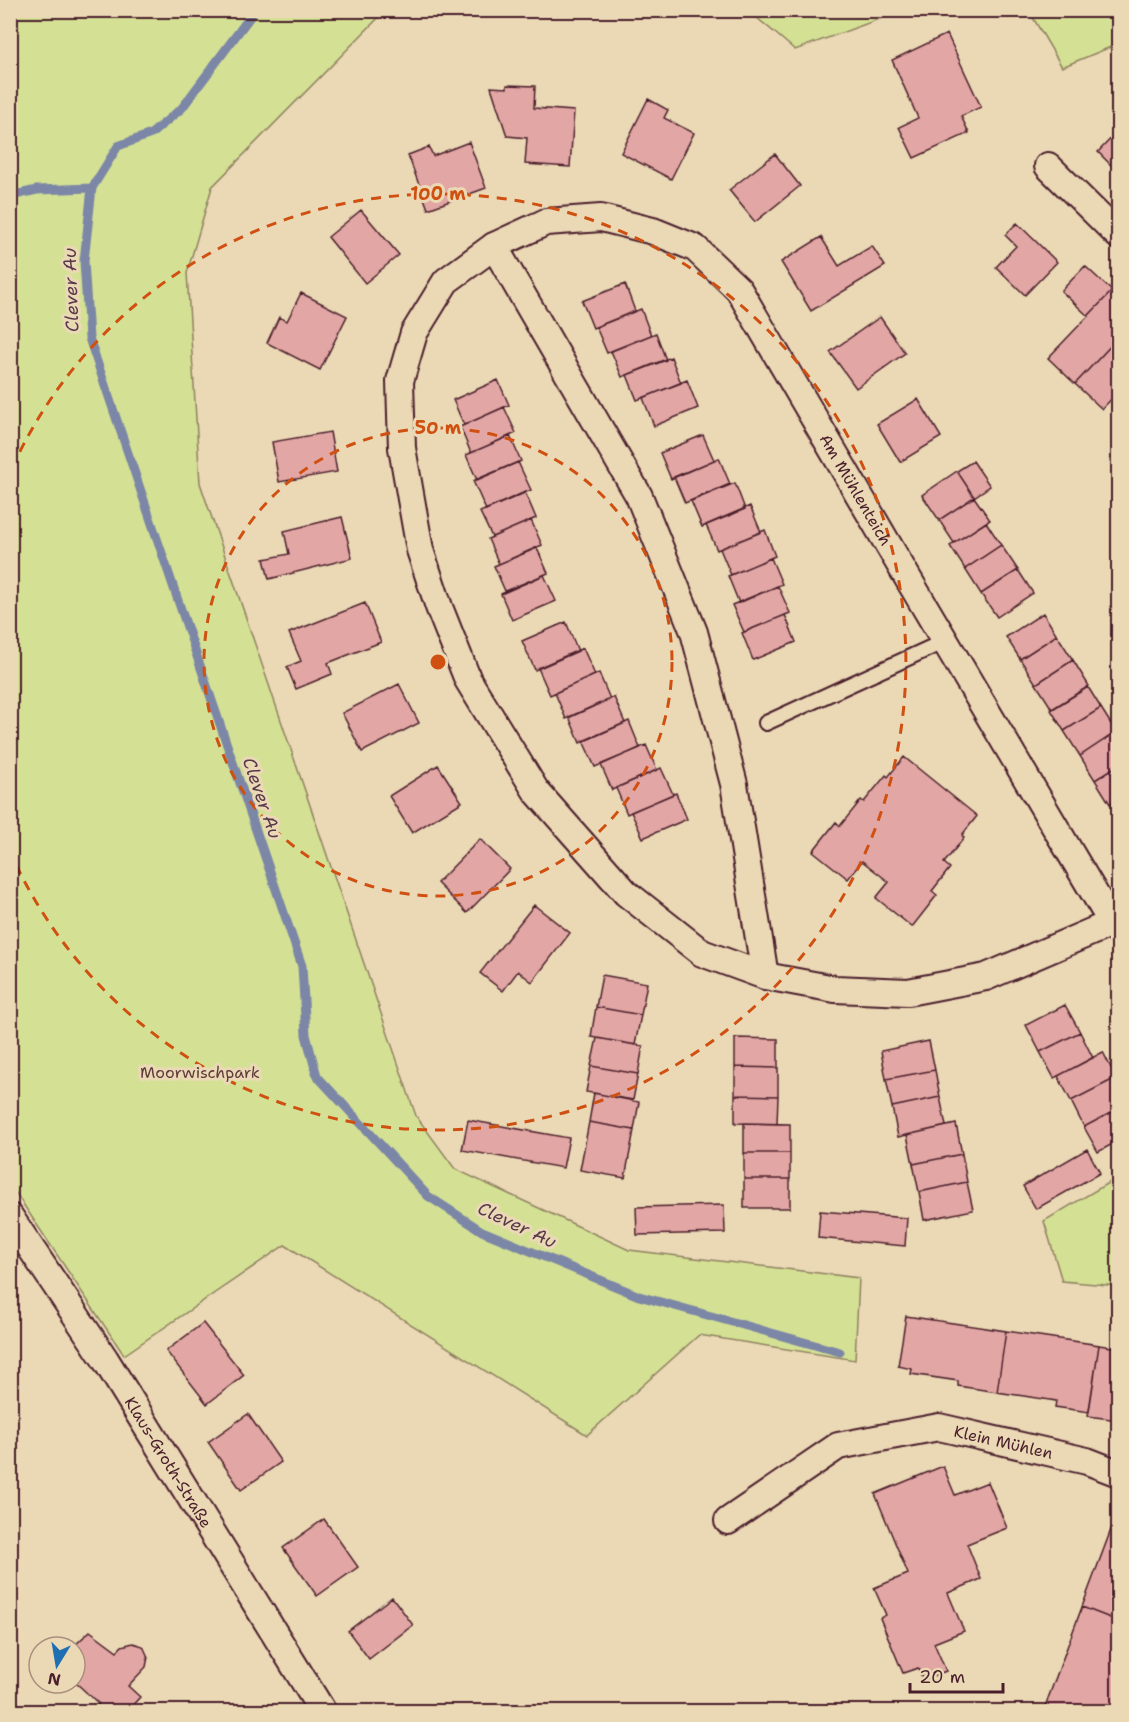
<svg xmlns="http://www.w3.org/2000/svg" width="1129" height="1722" viewBox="0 0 1129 1722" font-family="'Shantell Sans',sans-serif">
  <rect width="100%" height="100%" fill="#ebd9b6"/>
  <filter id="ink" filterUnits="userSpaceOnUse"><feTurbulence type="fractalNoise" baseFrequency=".0167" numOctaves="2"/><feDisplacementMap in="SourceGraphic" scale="12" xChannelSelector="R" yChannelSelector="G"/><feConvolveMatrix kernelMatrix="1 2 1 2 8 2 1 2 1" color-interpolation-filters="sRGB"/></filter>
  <g filter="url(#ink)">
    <!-- green -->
    <path fill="#d4e194" stroke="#8f8060" stroke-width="1.5" d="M10,11h375l-173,176 -25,86 13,210 216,633 39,53 174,81 230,28 -4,82 -156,-25 -112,100 -302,-190 -161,110 -113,-169z
      M749,11h152l-106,39z
      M1029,11h89v33l-56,23z
      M1118,1177v109l-56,-5 -18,-60z"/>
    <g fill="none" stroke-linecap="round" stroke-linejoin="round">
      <!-- stream -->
      <path stroke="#7c86a6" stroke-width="9" d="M255,10l-73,98 -31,26 -33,12 -26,42 -8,73 5,77 213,628 4,69 11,41 111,120 54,35 157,65 201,56
        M10,196l27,-6 55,-2"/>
    </g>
    <!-- building -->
    <path fill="#e2a7a4" stroke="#4a1f2b" stroke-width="1.5" d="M947,34l34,73 -20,9 8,17 -55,25 -15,-31 19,-9 -26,-58z
      M507,85l28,1 -1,22 40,3 -4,56 -45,-3 2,-26 -20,-2 -16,-49 16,1z
      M648,99l20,11 -4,8 30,15 -23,46 -50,-26z
      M1118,131v41l-20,-20z
      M469,142l17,46 -58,21 -20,-54 21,-8 4,9z
      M775,154l25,32 -45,36 -26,-32z
      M361,210l38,45 -34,28 -37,-46z
      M1017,223l40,39 -32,33 -29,-28 20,-21 -11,-11z
      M821,237l18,29 33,-20 13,20 -74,45 -30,-49z
      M1085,266l27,25 -24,25 -27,-25z
      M625,284l10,27 -42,17 -11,-27z
      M1112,291l6,7v40l-43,46 -27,-26z
      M301,293l46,23 -27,54 -53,-27 12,-26 8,4z
      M641,309l10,26 -44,18 -11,-26z
      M880,317l25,36 -49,35 -26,-36z
      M656,333l10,27 -44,17 -11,-26z
      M1118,338v54l-16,17 -27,-25z
      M671,357l10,26 -44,17 -10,-25z
      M498,380l11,25 -45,20 -11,-25z
      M687,380l11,28 -44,18 -11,-28z
      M918,399l23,38 -41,25 -23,-38z
      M504,407l12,26 -45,20 -11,-26z
      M330,432l7,40 -58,10 -7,-40z
      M703,435l11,25 -43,19 -11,-26z
      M510,436l11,25 -44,19 -11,-25z
      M719,458l11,26 -45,19 -11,-26z
      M973,461l17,25 -16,11 -17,-26z
      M518,462l13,28 -45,20 -13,-29z
      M957,471l17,26 -35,23 -17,-25z
      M735,483l10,26 -43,18 -11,-26z
      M525,492l11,26 -44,19 -12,-25z
      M974,497l16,23 -36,23 -15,-23z
      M750,506l11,26 -44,18 -11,-25z
      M342,517l10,41 -83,21 -5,-20 25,-5 -5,-23z
      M531,520l11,25 -43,19 -11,-25z
      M986,522l15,23 -36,24 -15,-23z
      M765,530l10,26 -44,19 -11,-26z
      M1001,545l17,25 -37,24 -16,-25z
      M537,548l11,25 -43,18 -11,-25z
      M771,558l11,26 -43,19 -11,-27z
      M1018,570l15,23 -36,24 -16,-23z
      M544,575l12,26 -44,19 -11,-26z
      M778,586l12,27 -46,19 -12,-27z
      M365,603l16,39 -53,21 4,11 -36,15 -9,-22 14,-6 -12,-28z
      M1043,613l14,22 -37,24 -14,-22z
      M785,615l11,27 -43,18 -11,-27z
      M566,622l12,29 -43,19 -13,-29z
      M1057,635l16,25 -37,24 -16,-25z
      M583,648l12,27 -45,20 -12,-27z
      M1073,660l16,26 -37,23 -16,-25z
      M599,673l11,26 -44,20 -11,-26z
      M399,684l20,39 -57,29 -20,-39z
      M1088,687l13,21 -37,23 -13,-21z
      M614,697l11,26 -45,20 -11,-26z
      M1101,708l15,24 -36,24 -16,-25z
      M629,721l11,27 -45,19 -12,-26z
      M1116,732l2,4v29l-23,15 -15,-24z
      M646,745l11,25 -45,20 -11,-25z
      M904,757l73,59 -15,19 2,3 -20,25 6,5 -18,23 5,4 -25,32 -36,-29 13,-16 -27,-21 -14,18 -35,-28 23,-29 4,4 21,-26 3,2 22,-27 2,2z
      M438,765l24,37 -50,31 -23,-37z
      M1118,765v34l-8,5 -15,-24z
      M661,768l12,26 -46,20 -11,-26z
      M676,793l11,26 -44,19 -12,-26z
      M480,839l30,30 -43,44 -30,-30z
      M534,905l36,28 -38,49 -14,-11 -15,20 -23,-18z
      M602,975l45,8 -6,32 -45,-8z
      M1065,1005l15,27 -40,20 -14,-27z
      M596,1007l45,8 -6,30 -44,-8z
      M1080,1032l13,26 -39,20 -14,-26z
      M597,1038l46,8 -5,28 -47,-8z
      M735,1038l43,1v29l-43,-1z
      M929,1041l6,29 -49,9 -5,-28z
      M1103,1052l13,26 -45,23 -13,-25z
      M591,1066l47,8 -5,26 -47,-8z
      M735,1067l43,1v28l-43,-1z
      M935,1070l5,27 -48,10 -6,-28z
      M1116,1078l2,5v26l-34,18 -13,-26z
      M594,1093l45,9 -5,28 -45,-8z
      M735,1095l43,1 -1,28 -42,-1z
      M940,1097l6,29 -48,11 -6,-30z
      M1118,1109v32l-20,11 -14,-25z
      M468,1120l101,18 -6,30 -101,-18z
      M589,1122l45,8 -9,48 -45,-8z
      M744,1123l46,1v29h-46z
      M956,1124l6,30 -49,10 -6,-29z
      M1087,1149l13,24 -64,36 -13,-23z
      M744,1153h46v26h-46z
      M962,1154l5,28 -48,10 -6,-28z
      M744,1179h46v29h-46z
      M967,1182l6,28 -49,10 -5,-28z
      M724,1205l1,28 -88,2 -1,-28z
      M820,1211l87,7 -2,28 -87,-8z
      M906,1316l100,15 -9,61 -39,-6v-5l-47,-7 1,-5 -14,-3z
      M203,1323l41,52 -37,29 -41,-53z
      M1006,1331l93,14 -10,67 -34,-5 1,-6 -59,-9z
      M1099,1345l19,3v72l-30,-4z
      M248,1414l33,48 -40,28 -33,-48z
      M943,1466l12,29 33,-13 19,46 -40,16 14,35 -33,14 16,38 -30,12 12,28 -23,9 -5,-12 -15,5 -23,-55 6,-3 -12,-27 34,-14 -33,-80z
      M1118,1511v110l-36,-14z
      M324,1519l34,48 -41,29 -34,-48z
      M392,1597l21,28 -44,34 -21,-28z
      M1082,1607l36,14v91h-75z
      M90,1631l27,20 5,-5 11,-3 10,3 5,11 -2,10 -18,19 12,11 -14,15h-25l-5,-5 3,-3 -24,-22v-35h-2z"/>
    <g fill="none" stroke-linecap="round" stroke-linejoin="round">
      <defs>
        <path id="service" d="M766,723l179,-82"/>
        <g id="minor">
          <path d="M1048,166l70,69"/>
          <path d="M494,246l145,250 55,136 40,152 31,192"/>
          <path id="s1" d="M1112,923l-126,54 -78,15 -73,-3 -70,-13 -63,-23 -76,-60 -90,-102 -68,-111 -29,-73 -19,-57 -18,-102 -2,-67 14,-48 32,-52 48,-35 52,-24 55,-4 52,13 42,17 44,42 164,280 209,353 6,8"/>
          <path id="s2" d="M10,1217l95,142 218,353"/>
          <path id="s3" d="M728,1521l110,-75 101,-19 148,34 31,12"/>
        </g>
      </defs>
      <!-- service casing -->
      <use href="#service" stroke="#4a1f2b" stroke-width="18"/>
      <!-- minor casing -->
      <use href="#minor" stroke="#4a1f2b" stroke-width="30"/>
      <!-- service -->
      <use href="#service" stroke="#ebd9b6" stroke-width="14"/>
      <!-- minor -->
      <use href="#minor" stroke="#ebd9b6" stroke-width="26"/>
    </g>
  </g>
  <!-- distance rings -->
  <g fill="none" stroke="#d05011" stroke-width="3" stroke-dasharray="10 8">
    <circle cx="438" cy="662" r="234"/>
    <path d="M12 468A468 468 0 1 1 12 856"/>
  </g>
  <g text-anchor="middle" stroke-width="6" stroke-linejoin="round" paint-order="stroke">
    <!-- street labels -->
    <g font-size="16" fill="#4a1f2b" stroke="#ebd9b6">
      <text dy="6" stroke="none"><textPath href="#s1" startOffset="1774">Am Mühlenteich</textPath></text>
      <text dy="6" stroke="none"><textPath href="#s3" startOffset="302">Klein Mühlen</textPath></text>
      <text dy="6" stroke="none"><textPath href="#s2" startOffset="292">Klaus-Groth-Straße</textPath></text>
    </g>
    <!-- park labels -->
    <g font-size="16" fill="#5f3c3b" stroke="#ebd9b6">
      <text x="200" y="1078">Moorwischpark</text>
    </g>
    <!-- water labels -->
    <g font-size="18" font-style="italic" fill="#57394a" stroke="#ebd9b6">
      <text transform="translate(71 290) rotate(-92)" y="6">Clever Au</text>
      <text transform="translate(262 798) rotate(71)" y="6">Clever Au</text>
      <text transform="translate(517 1225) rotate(25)" y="6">Clever Au</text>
    </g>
  </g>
  <circle cx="438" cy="662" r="9" fill="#d05011" stroke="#ebd9b6" stroke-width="3"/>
  <g font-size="18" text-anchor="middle" font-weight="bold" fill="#d05011" stroke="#ebd9b6" stroke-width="6" stroke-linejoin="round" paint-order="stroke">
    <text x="438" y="200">100 m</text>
    <text x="438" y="434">50 m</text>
  </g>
  <!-- margin -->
  <rect width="1129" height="1722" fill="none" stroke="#ebd9b6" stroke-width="36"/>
  <rect x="18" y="18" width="1093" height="1686" fill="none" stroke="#4a1f2b" stroke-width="2" filter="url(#ink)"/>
  <!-- north arrow -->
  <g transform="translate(57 1665) rotate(191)"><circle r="28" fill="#ebd9b6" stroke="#ab8f7e" stroke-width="1.5"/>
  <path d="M0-4.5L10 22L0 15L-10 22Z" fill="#1f6fb2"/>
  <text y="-9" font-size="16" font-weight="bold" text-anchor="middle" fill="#4a1f2b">N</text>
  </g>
  <!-- scale -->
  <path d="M910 1683v9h93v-9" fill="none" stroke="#4a1f2b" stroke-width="3"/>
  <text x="919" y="1683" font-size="18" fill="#4a1f2b" stroke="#ebd9b6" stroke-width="4.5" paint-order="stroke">20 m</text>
</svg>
